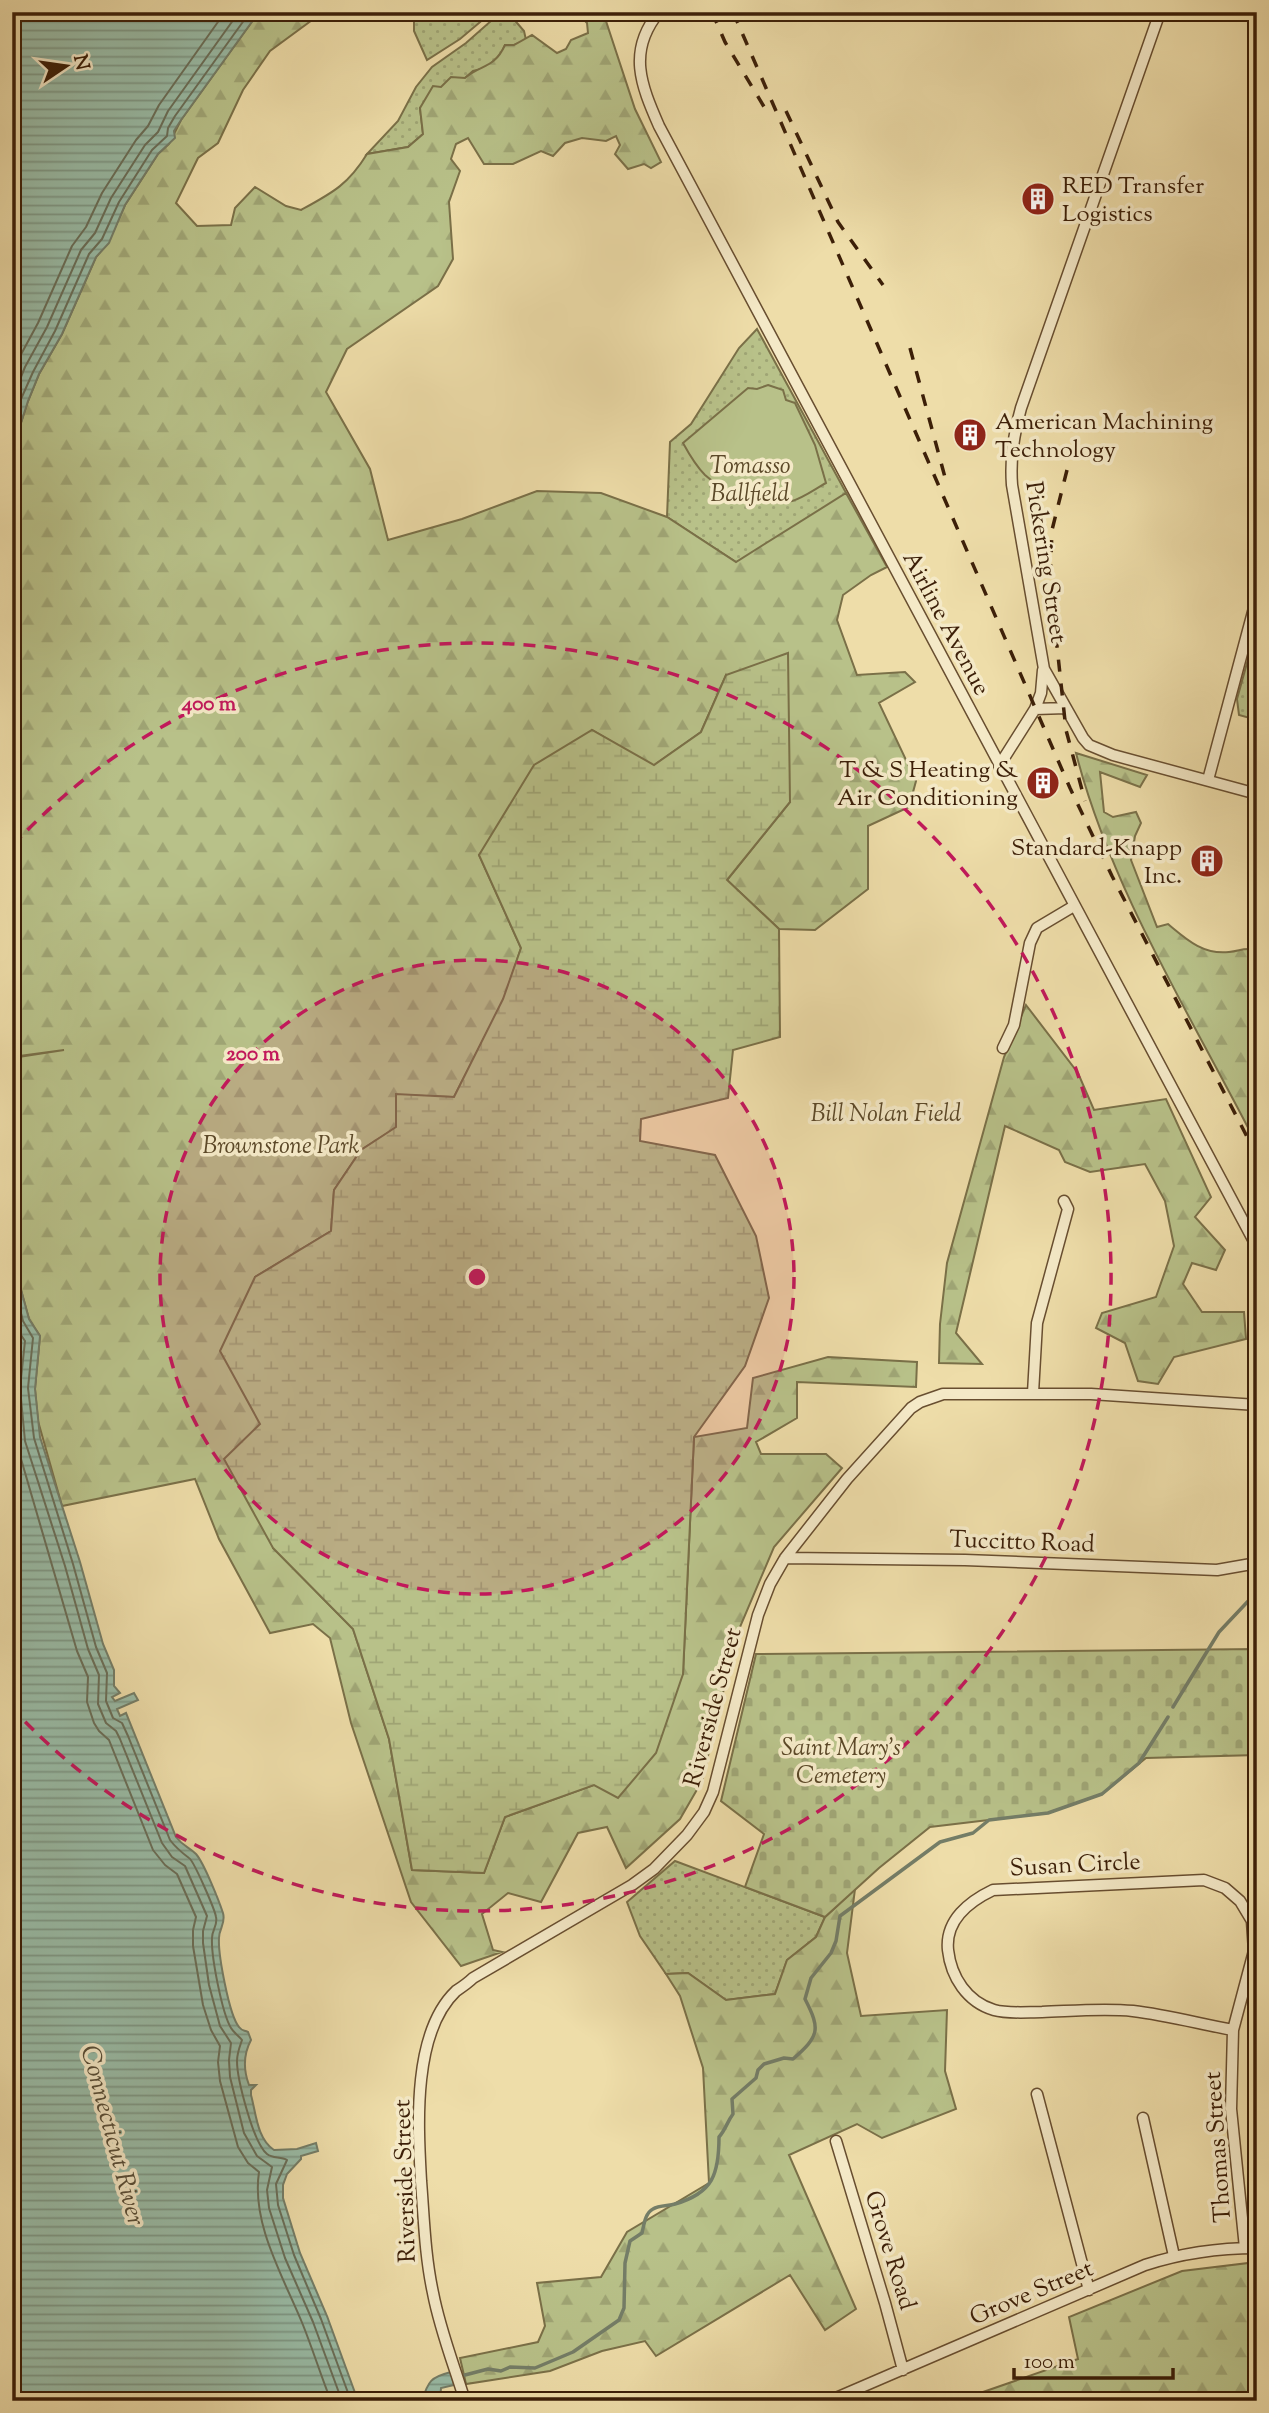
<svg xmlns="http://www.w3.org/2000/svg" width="1269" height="2413" viewBox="0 0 1269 2413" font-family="'Sorts Mill Goudy',serif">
  <defs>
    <pattern id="grass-dots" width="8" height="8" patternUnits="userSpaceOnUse" patternTransform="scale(1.75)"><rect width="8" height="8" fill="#b8c189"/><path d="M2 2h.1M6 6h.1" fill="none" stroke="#9fa575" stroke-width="1.8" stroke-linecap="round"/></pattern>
    <pattern id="forest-firs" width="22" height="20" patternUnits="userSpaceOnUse" patternTransform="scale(1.75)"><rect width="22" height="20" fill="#b8c189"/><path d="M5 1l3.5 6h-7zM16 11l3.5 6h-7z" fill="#9fa575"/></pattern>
    <pattern id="wetland-marsh" width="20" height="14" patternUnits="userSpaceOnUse" patternTransform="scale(1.75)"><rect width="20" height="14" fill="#b8c189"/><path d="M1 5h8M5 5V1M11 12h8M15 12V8" fill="none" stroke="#9fa575"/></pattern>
    <pattern id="cemetery-stones" width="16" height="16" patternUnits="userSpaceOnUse" patternTransform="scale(1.75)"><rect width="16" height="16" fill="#b8c189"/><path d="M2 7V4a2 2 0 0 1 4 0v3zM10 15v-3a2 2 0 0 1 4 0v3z" fill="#9fa575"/></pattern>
    <pattern id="water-rules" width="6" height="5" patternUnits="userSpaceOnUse" patternTransform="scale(1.75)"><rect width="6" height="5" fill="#99bca7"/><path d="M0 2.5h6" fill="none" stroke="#7e9886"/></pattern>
  </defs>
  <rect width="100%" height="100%" fill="#eedda9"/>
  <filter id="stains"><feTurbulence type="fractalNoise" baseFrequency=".00286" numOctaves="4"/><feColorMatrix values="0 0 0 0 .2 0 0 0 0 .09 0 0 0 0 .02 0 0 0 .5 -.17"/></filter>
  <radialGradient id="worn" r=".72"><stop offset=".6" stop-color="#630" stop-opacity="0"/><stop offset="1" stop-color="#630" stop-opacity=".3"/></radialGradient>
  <!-- grass -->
  <path fill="url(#grass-dots)" stroke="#7a7048" stroke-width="2" d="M429,12h63l-32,27 -33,21 -13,-29v-12z
    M503,15l8,1 13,15 2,9 -12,5h-9l-4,9 -15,14 -13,3 -8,7 -23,9 -22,21 3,26 -15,13 -41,7 31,-33 18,-34 16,-20 34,-24 26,-23z
    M757,329l113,208 -134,25 -69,-45 3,-75 21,-18 48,-76z
    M1257,627v93l-18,-5 -2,-16z
    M675,1861l150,56 -9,20 -29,23 -12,34 -49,6 -38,-27 -22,1 -26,-38 -13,-34z"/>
  <!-- forest -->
  <path fill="url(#forest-firs)" stroke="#7a7048" stroke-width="2" d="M259,12h64l-53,39 -27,39 -25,53 -20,15 -22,45 21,23 34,-1 4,-17 20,-21 31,19 15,4c31,-17 47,-25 66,-56l41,-7 15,-13 -3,-26 13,-22 8,1 10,-10 14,1c16,-14 29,-9 40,-33h9l18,-10 25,18 9,-4 5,-9 17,-7 -1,-10 -10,-11h26l32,97 26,53 -10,6 -7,-4 -16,5 -13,-15 5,-9 -4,-9 -10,5 -24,-3 -17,5 -12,13 -12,-5 -28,13h-29l-16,-26 -12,6 -5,15 9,12 -11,31 4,57 -15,27 -91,63 -21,43 44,77 18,71 74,-21 75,-28 64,2 66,24 69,45 110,-69 41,74 -16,8 -28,20 -6,25 20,55 48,-3 10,10 -36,21 37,78 -7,26 -41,19v63l-53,41 -36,-1 -52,-49 63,-78 -64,-127 -25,57 -48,34 -61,-36 -113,125 42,93 -17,51 -50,98 -57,-2v32l-36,23 -27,40 -3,41 -76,46 5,147 13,124 80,81 36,110 23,131 72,3 21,-56 89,-32 89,-111 11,-237 53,-9 6,-50 75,-21 89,5 -1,25 -119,-5v36l-41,24 5,12h65l16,14 -68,79 -37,87 -35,147 -22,38 -54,49 -19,-41 -29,6 -37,69 -33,-9 -26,21 11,36 9,2 -41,14 -50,-64 -60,-179 -21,-85 -17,-14 -43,9 -51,-94 -24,-60 -133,27 -24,-85 -3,-32 5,-53 -11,-17 -17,-62v-199l52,-8 -52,7v-606l16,-50 11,-27 23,-40 34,-77 12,-14 17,-38 33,-51 11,-10 12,-24z
    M1076,753l71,22 -7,12 -40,-15 4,40 9,5 23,-5 5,11 -6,13 -4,24 26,67 11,-3c18,15 35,31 61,28 12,-1 14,-5 28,-2v195c-64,-126 -146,-255 -181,-392z
    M1026,1005l52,68 16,37 72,-11 45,98 -16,20 30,33 -9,20 -24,-7 -9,21 19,28h42l2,27 -72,18 -16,27 -20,-3 -13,-38 -29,-15 6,-15 54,-16 18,-51 -9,-45 -20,-37 -55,8 -25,-10 -6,-12 -54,-24 -49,207 26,31 -43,-1 1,-39 7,-61 57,-206z
    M855,1889l-8,64 14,63 86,-6 -2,61 11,38 -74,29 -25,-14 -68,31 67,154 -31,21 -35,-55 -134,81 -11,-15 -43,10 -52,20 -84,13 -6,-26 78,-16 7,-16 -8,-43 64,-6 26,-45 82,-49 -6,-115 -23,-72 -14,-22 22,-1 38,27 49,-6 12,-34 29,-23 9,-20z
    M1257,2262v139h-300l121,-42 -9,-42 113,-46z"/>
  <!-- wetland -->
  <path fill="url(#wetland-marsh)" stroke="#7a7048" stroke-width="2" d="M788,653l2,149 -63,78 52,49 1,108 -47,13 -5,48 -87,21 -1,22 75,14 41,81 13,62 -24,68 -51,71 -11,237 -27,79 -38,45 -24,-13 -89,32 -21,56 -72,-3 -23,-131 -36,-110 -80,-81 -49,-89 36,-35 -40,-73 35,-74 76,-46 3,-41 27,-40 35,-23v-33l58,3 49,-98 18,-51 -42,-93 55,-90 58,-35 62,35 47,-33 25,-57z"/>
  <!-- cemetery -->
  <path fill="url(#cemetery-stones)" stroke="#7a7048" stroke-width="2" d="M1257,1649v106l-111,3 -44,36 -54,19 -118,14 -51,41 -54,49 -80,-30 19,-53 -43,-33 35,-147z"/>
  <!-- pitch -->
  <path fill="#b8c189" stroke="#7a7048" stroke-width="2" d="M768,385l15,5 3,10 9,3 20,42 11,38c-11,6 -23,15 -34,18 -28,6 -67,-7 -87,-26 -9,-9 -16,-21 -22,-32l65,-55 9,1z"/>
  <!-- water -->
  <path fill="url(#water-rules)" stroke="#747d67" stroke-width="2" d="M12,12h247l-78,108 -7,11 1,7 -17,16 -33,51 -16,38 -13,14 -34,77 -23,40 -11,27 -16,50z
    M12,1257l17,62 11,17 -5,53 5,48 40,125 23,82 11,26v16l6,7 -8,4 3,4 19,-8 4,7 -21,9 3,7 6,-3 50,124c7,9 13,10 20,17 8,9 23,47 27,59 3,11 -4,15 -4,25 -1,16 10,77 20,89 3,4 4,3 9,5l3,8c-8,15 -8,29 -2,45h7l-5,5v5c5,18 6,44 23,55l23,-1 19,-6 2,8 -17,5v3l-14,15 -4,11v13l17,55 27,63 31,85h-346z
    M451,2372l3,13 -13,3 -1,13h-18c6,-20 9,-24 29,-29z"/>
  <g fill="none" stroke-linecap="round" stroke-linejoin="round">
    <!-- shore -->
    <path stroke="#6a6e58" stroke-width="2" d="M12,371l26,-48 34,-77 14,-19 16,-34 34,-53 12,-14 11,-21 66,-93
      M12,399l13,-32 22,-40 34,-77 14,-17 16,-35 34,-53 13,-13 10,-21 71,-99
      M12,431l9,-32 12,-27 22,-41 34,-77 13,-15 17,-37 33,-52 15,-14 1,-8 7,-12 75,-104
      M12,1278l11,43 10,17 -5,50 6,50 39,126 23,83 11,26 -1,28 7,17 9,5 6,13 42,104c6,8 11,12 19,18 5,3 26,52 27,59 2,8 -4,13 -4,21 -1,18 10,75 19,90 3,5 8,8 11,12 -2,6 -5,13 -5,21 0,17 16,82 30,93 6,5 14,2 20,6l-11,24 2,21 16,50 27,64 30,82
      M12,1316l3,10 10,15 -5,47 5,53 40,125 23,83 11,26 -1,29 8,19 10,8 4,8 42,104 10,14 13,9 22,50 -4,15v12l6,42 11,41 11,17 -2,17 1,17 14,56 13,23 15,11 -5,23 2,18 16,50 28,64 29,79
      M12,1428l65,223 11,26 -1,25 7,21 5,8 10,9 44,110 12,15 12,9 19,43 -3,13v16l10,59 8,25 9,16 -2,16 2,19 18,66 10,16 11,9c-8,52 25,106 44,153 10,25 18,51 28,76"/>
    <!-- stream -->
    <path stroke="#747d67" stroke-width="3.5" d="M1173,1707l46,-75 33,-35 5,-3
      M465,2375l23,-6 13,2 9,-4 25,1 38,-16 46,-32 5,-12 1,-45 5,-22 12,-8c2,-8 3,-20 11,-24 6,-4 16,-3 22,-5 38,-11 44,-30 44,-67 7,-8 8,-15 14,-23l-1,-15 24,-21 2,-8 6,-6 20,-6 9,1c26,-23 28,-29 12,-60l6,-21 20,-25 5,-12 4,-25 100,-74 33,-9 16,-13 59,-7 54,-19 37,-31 29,-46"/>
    <defs>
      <path id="street" d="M659,12c-32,39 -18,73 0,114l598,1121
        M1160,12l-139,396c-7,26 -11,49 -9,77l32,184 39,69 6,7 24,10 144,39
        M1035,709l31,-1
        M999,766l36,-57 6,-16 2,-23
        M1208,780l49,-183
        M1003,1048l11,-23 16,-82 7,-15 37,-22
        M1033,1393l4,-70 31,-114 -4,-8
        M785,1558l180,2 252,10 40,-7
        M1233,2030c-33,-6 -66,-15 -100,-19 -30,-3 -61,0 -91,1 -15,0 -34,2 -48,-2 -27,-8 -43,-33 -46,-60 -3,-30 22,-49 45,-60l211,-10 21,8 15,13 12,20 2,30 -21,79 -2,79 14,139
        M1037,2094l52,196
        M1143,2118l31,138
        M836,2141l49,162 18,67
        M465,2401c-11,-36 -25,-71 -32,-108 -8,-37 -9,-74 -12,-112 -3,-55 -9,-148 35,-190 6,-4 12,-8 17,-13l159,-93 22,-16 33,-34 17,-23 9,-20 45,-177 12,-31 15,-26 62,-79 64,-71 9,-6 23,-8h148l166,11
        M829,2401l316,-136c37,-12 73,-17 112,-17"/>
    </defs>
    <!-- street casing -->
    <use href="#street" stroke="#684e30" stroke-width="13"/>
    <!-- street -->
    <use href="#street" stroke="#f4e9c7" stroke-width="10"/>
    <!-- rail -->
    <path stroke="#3c1f08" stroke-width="3.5" stroke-dasharray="12 12" stroke-linecap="butt" d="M712,12l13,30 44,73
      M733,12l337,776 42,88 145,280
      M786,111l52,111 45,63
      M910,348l36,133
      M1067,470l-15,60 -2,51 16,149 19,71"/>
  </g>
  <!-- distance rings -->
  <circle cx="477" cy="1277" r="317" fill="#c2185b" fill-opacity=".12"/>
  <g fill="none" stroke="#c2185b" stroke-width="3.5" stroke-dasharray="12 9">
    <circle cx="477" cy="1277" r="317"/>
    <path d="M13 845A634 634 0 1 1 13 1709"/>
  </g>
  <!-- icons -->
  <defs>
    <symbol id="building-disc" viewBox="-11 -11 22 22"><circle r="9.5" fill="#8f2418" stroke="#f4e9c7"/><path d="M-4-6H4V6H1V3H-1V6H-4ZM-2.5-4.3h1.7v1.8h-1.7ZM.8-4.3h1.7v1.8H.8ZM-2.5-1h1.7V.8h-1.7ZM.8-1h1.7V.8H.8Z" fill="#fff"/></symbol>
  </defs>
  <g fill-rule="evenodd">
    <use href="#building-disc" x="1019" y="180" width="38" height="38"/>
    <use href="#building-disc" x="951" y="416" width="38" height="38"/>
    <use href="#building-disc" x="1024" y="764" width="38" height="38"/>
    <use href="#building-disc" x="1188" y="842" width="38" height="38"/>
  </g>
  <g text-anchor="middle" stroke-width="7" stroke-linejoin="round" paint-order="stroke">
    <!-- poi labels -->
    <g font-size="24" fill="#3c1f08" stroke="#f4e9c7" text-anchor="start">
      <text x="1062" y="193">RED Transfer<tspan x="1062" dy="28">Logistics</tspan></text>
      <text x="995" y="429">American Machining<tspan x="995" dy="28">Technology</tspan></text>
      <text x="1018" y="777" text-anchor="end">T &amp; S Heating &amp;<tspan x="1018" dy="28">Air Conditioning</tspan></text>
      <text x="1182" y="855" text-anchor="end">Standard-Knapp<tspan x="1182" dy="28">Inc.</tspan></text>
    </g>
    <!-- park labels -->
    <g font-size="24" font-style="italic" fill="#5b4828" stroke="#f4e9c7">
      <text x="750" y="473">Tomasso<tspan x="750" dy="28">Ballfield</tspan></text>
      <text x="886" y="1121">Bill Nolan Field</text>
      <text x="281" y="1153">Brownstone Park</text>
      <text x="841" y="1755">Saint Mary's<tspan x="841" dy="28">Cemetery</tspan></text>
    </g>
    <!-- street labels -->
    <g font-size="24" fill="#3c1f08" stroke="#f4e9c7">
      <text transform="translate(1047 562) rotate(81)" y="8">Pickering Street</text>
      <text transform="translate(947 623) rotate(62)" y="8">Airline Avenue</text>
      <text transform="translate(1022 1541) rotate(2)" y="8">Tuccitto Road</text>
      <text transform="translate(712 1707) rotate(-75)" y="8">Riverside Street</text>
      <text transform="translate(1075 1864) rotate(-3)" y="8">Susan Circle</text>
      <text transform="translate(1217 2147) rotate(-94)" y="8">Thomas Street</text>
      <text transform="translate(404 2181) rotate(-92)" y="8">Riverside Street</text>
      <text transform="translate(891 2250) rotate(73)" y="8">Grove Road</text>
      <text transform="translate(1031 2292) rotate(-23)" y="8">Grove Street</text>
    </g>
    <!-- water labels -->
    <g font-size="26" font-style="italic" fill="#584e38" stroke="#f4e9c7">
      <text transform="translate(114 2135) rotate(75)" y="9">Connecticut River</text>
    </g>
  </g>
  <circle cx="477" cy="1277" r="10" fill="#c2185b" stroke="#f4e9c7" stroke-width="3.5"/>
  <g font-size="21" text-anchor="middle" font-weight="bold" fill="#c2185b" stroke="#f4e9c7" stroke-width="7" stroke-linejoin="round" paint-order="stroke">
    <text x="209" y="710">400 m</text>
    <text x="253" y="1060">200 m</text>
  </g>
  <!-- margin -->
  <rect width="1269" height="2413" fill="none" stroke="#eedda9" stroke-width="42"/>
  <rect x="14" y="14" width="1241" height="2385" fill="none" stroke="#3c1f08" stroke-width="3.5"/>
  <rect x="21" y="21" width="1227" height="2371" fill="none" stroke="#3c1f08" stroke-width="2"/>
  <!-- north arrow -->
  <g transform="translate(66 66) rotate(77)" stroke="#f4e9c7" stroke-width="5" paint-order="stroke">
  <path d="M0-5L12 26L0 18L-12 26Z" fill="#3c1f08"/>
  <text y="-10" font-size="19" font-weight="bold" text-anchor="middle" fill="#3c1f08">N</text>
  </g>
  <!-- scale -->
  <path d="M1014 2368v10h159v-10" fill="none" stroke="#3c1f08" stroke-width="3.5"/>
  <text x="1024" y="2368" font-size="21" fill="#3c1f08" stroke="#f4e9c7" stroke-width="5" paint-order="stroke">100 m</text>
  <rect width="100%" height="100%" filter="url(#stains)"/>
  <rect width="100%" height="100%" fill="url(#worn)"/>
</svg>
